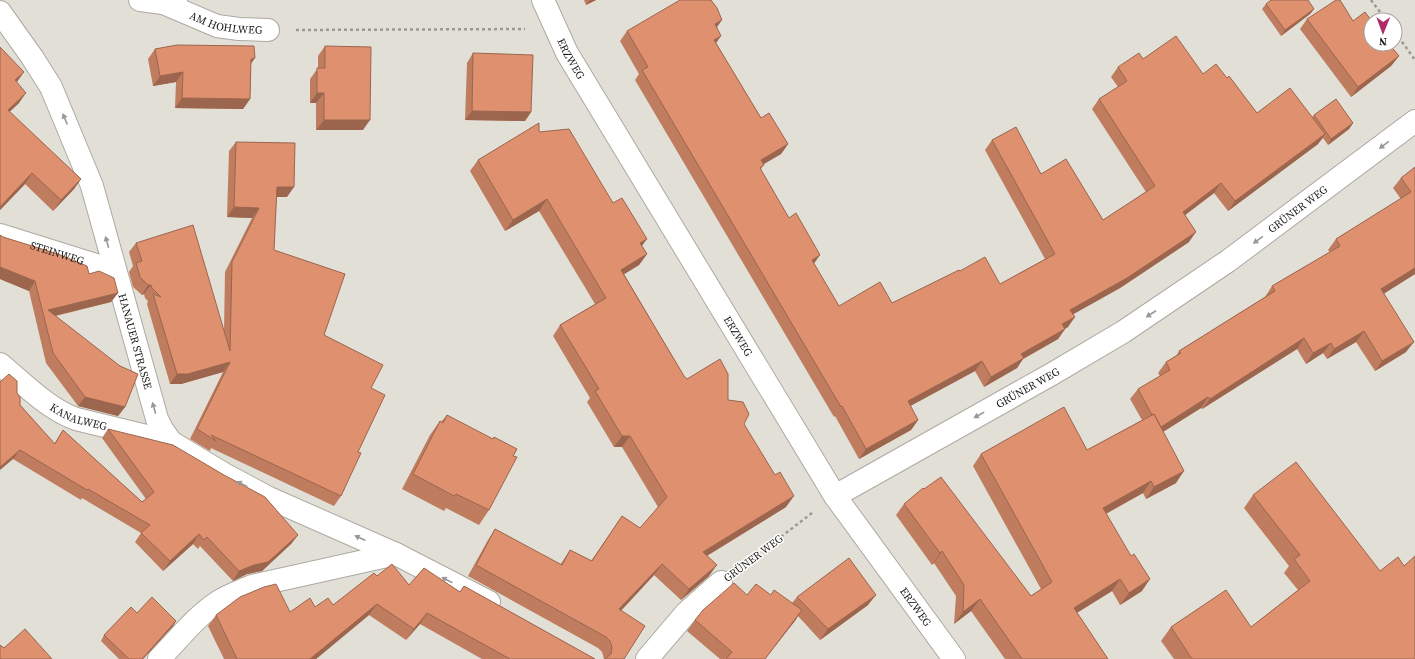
<svg xmlns="http://www.w3.org/2000/svg" width="1415" height="659" viewBox="0 0 1415 659" font-family="'Source Serif 4',serif">
  <rect width="100%" height="100%" fill="#e2dfd6"/>
  <g fill="none" stroke-linecap="round" stroke-linejoin="round">
    <defs>
      <g id="minor">
        <path d="M140,0l23,3 13,-3"/>
        <path id="s1" d="M543,0l24,53 268,443 119,163"/>
        <path id="s2" d="M163,3l54,23 22,3 29,1"/>
        <path id="s3" d="M0,12l32,45 19,30 41,99 65,233 5,10 9,13 53,32 45,24 127,56 93,48"/>
        <path id="s4" d="M0,235l115,36"/>
        <path id="s5" d="M0,364c23,19 48,45 76,55l95,23"/>
        <path id="s6" d="M835,496l217,-122 71,-42 105,-71 187,-140"/>
        <path d="M159,659c19,-19 36,-42 59,-57 10,-7 23,-11 34,-16l144,-32"/>
        <path d="M647,659l40,-47 34,-30"/>
      </g>
    </defs>
    <!-- minor casing -->
    <use href="#minor" stroke="#aca9a1" stroke-width="24"/>
    <!-- path -->
    <path stroke="#9a9891" stroke-width="2.5" stroke-dasharray="3 3" stroke-linecap="butt" d="M1371,0l15,20
      M296,30l229,-1
      M1395,32l20,28
      M743,566l69,-53"/>
    <!-- minor -->
    <use href="#minor" stroke="#fff" stroke-width="22"/>
  </g>
  <!-- wall -->
  <path fill="#bf7c5f" d="M584,0h12l-10,5z
    M1266,4l48,5 -4,5 -29,22 -19,-27z
    M1307,19l46,2 46,35 -8,10 -40,31 -51,-68z
    M717,28l-1,15 45,75 27,26 -7,10 -18,10 -2,6 53,94 25,42 53,-3 68,-32 40,13 45,-25 -60,-109 7,-10 49,34 62,46 43,-28 -54,-83 7,-10 19,-12 -7,-10 7,-10 25,-8 60,15 24,4 30,35 55,4 2,-2 39,8 -4,6 -21,16 -5,-7 -5,6 -90,67 -14,-18 -29,22 4,27 -69,46 -47,26 -5,13 -3,2 -7,10 -35,20 -6,9 -33,19 -9,-16 -65,35 8,14 -7,10 -52,29 -24,-43 -1,1 -199,-337 4,-6 -19,-33 7,-10z
    M325,46l38,84h-47v-27h-6v-24l8,-11v-12z
    M0,47l16,35 3,21 -10,9 72,67 -7,10 -21,22 -28,-27 -25,26z
    M155,49l96,15 -1,35 -7,10 -68,-1 1,-26 -23,4 -5,-27z
    M473,53l58,59 -6,9 -60,-1 2,-57z
    M539,132l74,71 29,43 5,8 -8,11 -15,9 60,102 3,3 41,21 16,24 42,83 -79,49 2,20 -28,24 -27,-25 -33,36 3,48h-20l-2,-7 -4,-4 -130,-72 20,-36 7,-11 65,36 10,-15 21,11 31,-45 18,12 18,-21 -36,-60h-8l-27,-45 3,-4 -37,-62 7,-11 35,-21 -56,-93 -34,20 -35,-60 8,-11z
    M236,142l51,55h-11l-2,53 50,85 47,53 -13,64 -17,44 -7,10 -123,-58 -1,3 -20,-12 33,-67 -42,12h-11l-23,-80 1,-3 -3,-3 -1,-4 -2,1 -9,-8 -4,-15 4,-6 -4,-14 7,-9 88,87 1,-58 27,-54 -25,-1 2,-66z
    M1415,167v107l-31,19 22,59 -31,19 -19,-29 -29,17 -4,-6 -17,11 -9,-15 -95,60 -1,-1 -38,24 13,51 -30,16 -3,-6 -37,21 36,77 -22,14 -8,-14 -35,22 31,46h-103l-34,-48 -17,13 2,-28 -22,-33 -2,2 -36,-50 8,-11 127,92 10,-7 -68,-123 8,-12 106,-4 55,-30 -12,-21 8,-10 22,-13 -2,-3 8,-11 10,-6 3,-5 86,-54 7,-11 58,-34 -2,-2 8,-11 65,-40 -8,-11 8,-10z
    M0,235l3,2 86,37 29,19 -7,9 -55,14 69,91 -7,9 -40,-10 -32,-43 -17,-72 -29,-12z
    M17,393l3,12 34,39 9,-14 79,72 4,-3 -44,-61 6,-9 190,106 -7,9 -29,27 -15,3 -14,7 -33,-35 -2,3 -5,-5 -30,27 -28,-29 6,-9 -59,-35 -1,2 -68,-41z
    M447,415l66,41 -24,54 -10,15 -33,-17 -2,3 -42,-22 28,-54 10,-14 1,1z
    M1253,495l162,164h-241l-13,-18 10,-14h80l47,-37 -14,-17 5,-7 -45,-58z
    M377,576l32,9 51,7 4,-6 131,73h-113l-62,-35 -14,16 -37,-25 -53,44h-92l-16,-33 8,-11 74,-3 43,-7z
    M747,595h24l21,8 5,-6 71,8 -48,35 -22,-24 -33,43h-45l-33,-28 8,-11z
    M137,613l39,8 -3,5 -30,33h-24l-18,-18 3,-6z"/>
  <!-- shaded-wall -->
  <path fill="#9b654e" d="M590,0h6l-10,5z
    M1314,9l-4,5 -29,22 4,-6z
    M722,20l-7,10v-6z
    M721,36l-7,10v-6z
    M1399,56l-8,10 -40,31 7,-10z
    M255,58l-7,10 3,-9z
    M24,72l-7,10 -2,-2z
    M183,72l-7,10 -23,4 7,-10z
    M26,93l-7,10 -19,18 8,-11z
    M317,93h7l-8,10h-6z
    M182,98l68,1 -7,10 -68,-1z
    M472,111l59,1 -6,9 -60,-1z
    M324,120h46l-7,10h-47z
    M1353,123l-4,6 -21,16 3,-6z
    M1325,134l-7,10 -90,67 7,-10z
    M788,144l-7,10 -27,16 7,-10z
    M32,173l-7,11 -25,26v-3z
    M81,179l-7,10 -21,22 8,-11z
    M1221,183l-7,10 -38,29 7,-10z
    M277,187h17l-7,10h-17z
    M547,199l-8,12 -34,20 8,-11z
    M234,207l25,1 -7,10 -25,-1z
    M1196,232l-7,10 -69,46 -57,32 7,-10z
    M647,239l-8,11 1,-7z
    M647,254l-8,11 -26,16 8,-11z
    M820,255l-7,10 -1,-5z
    M0,267l35,14 -6,10 -29,-12z
    M1415,268v6l-41,26 7,-11z
    M148,285h3l-7,9 -2,1z
    M118,293l-7,9 -67,16 4,-8z
    M1075,317l-7,10 -13,7 7,-10z
    M1065,329l-7,10 -35,20 -6,9 -33,19 7,-10 30,-23z
    M1364,331l-8,11 -29,17 7,-10z
    M1304,338l-7,11 -95,60 8,-10z
    M1414,342l-8,10 -31,19 7,-10z
    M1331,343l-8,10 -17,11 7,-11z
    M982,361l-7,10 -74,40 7,-10z
    M230,362l-7,10 -42,12h-11l7,-10z
    M85,397l40,10 -7,9 -40,-10z
    M1208,397l-7,11 -48,30 7,-10z
    M918,420l-7,10 -52,29 7,-10z
    M622,436h8l-8,11h-8z
    M20,450l-7,9 -13,11v-3z
    M1184,471l-8,12 -30,16 8,-12z
    M1151,481l-8,12 -49,27 9,-12z
    M794,496l-8,11 -91,56 8,-11z
    M199,534l-6,10 -30,27 7,-10z
    M298,535l-7,9 -29,27 -15,3 -14,7 6,-10z
    M942,551l-8,12 -2,2 8,-12z
    M662,564l-8,11 -43,46 8,-12z
    M717,565l-8,11 -28,24 8,-11z
    M1120,579l-8,12 -47,29 9,-12z
    M1150,579l-8,12 -22,14 9,-12z
    M876,595l-8,10 -48,35 8,-11z
    M980,599l-9,12 -17,13 9,-12z
    M377,604l-8,11 -53,44h-6z
    M802,610l-7,11 -30,38z
    M427,613l-7,11 -14,16 8,-11z
    M176,621l-3,5 -30,33h-1z"/>
  <!-- building -->
  <path fill="#de906f" stroke="#9b654e" d="M680,0h31l6,8 5,12 -7,4 6,12 -7,4 47,78 8,-5 19,31 -27,16 3,5 -4,3 29,50 7,-5 24,42 -8,5 27,46 41,-24 12,21 67,-33 1,1 25,-14 15,27 55,-30 -63,-114 24,-13 25,47 25,-15 37,61 52,-34 -56,-87 28,-18 -9,-14 21,-14 4,6 33,-23 27,38 13,-10 11,14 2,-2 28,37 33,-25 35,46 -90,67 -14,-18 -38,29 13,20 -69,46 -57,32 5,7 -13,7 3,5 -44,25 3,4 -33,19 -9,-16 -74,40 10,19 -52,29 -24,-43 -1,1 -199,-337 6,-3 -21,-36z
    M1271,0h37l6,9 -29,21 -19,-26z
    M1336,0h4l13,21 12,-9 6,8v24h18l10,12 -41,31 -51,-68z
    M177,45l77,1 1,12 -4,1 -1,40 -68,-1 1,-26 -23,4 -5,-27z
    M325,46l46,1 -1,73h-46v-27h-7v-25h8z
    M0,47l24,25 -9,8 11,13 -18,17 73,69 -20,21 -29,-27 -32,34z
    M473,53l60,2 -2,57 -59,-1z
    M1336,99l17,24 -22,16 -17,-24z
    M539,123v9l30,-3 44,74 9,-5 25,41 -7,4 7,11 -26,16 63,106 3,3 33,-20 8,15v26l15,2 6,12 -5,10 31,51 5,-3 14,24 -91,56 14,13 -28,24 -27,-25 -43,45 26,17 -21,33h-19l6,-5 1,-7 -2,-6 -4,-4 -130,-72 19,-36 67,36 8,-15 22,11 30,-45 18,12 27,-31 -37,-61h-8l-27,-45 4,-2 -39,-64 46,-27 -59,-99 -34,21 -35,-60z
    M236,142l59,1 -1,44h-17l-3,63 71,24 -21,61 59,30 -12,23 14,7 -27,57 3,1 -20,43 -130,-61 5,6 -19,-12 31,-63 1,-1 1,-3 -42,12h-11l-24,-80 8,3 -9,-9 -1,-3h-3l-8,-8 -4,-14 6,-2 -6,-18 57,-18 37,126 2,-89 27,-54 -25,-1z
    M1415,167v101l-34,21 33,53 -32,19 -18,-30 -30,18 -3,-6 -18,10 -9,-15 -94,61 -2,-2 -47,30 -7,-13 -2,1 -14,-26 32,-19 -4,-8 15,-9 -2,-2 96,-60 -3,-5 68,-40 -4,-7 75,-47 -10,-14z
    M0,235l3,2 55,17 29,12 2,8 10,-3 15,7 4,15 -70,17 72,56 18,8 -13,33 -40,-10 -32,-44 -18,-72 -35,-14z
    M9,374l8,7v12l3,4v8l35,39 8,-14 79,72 12,-10 -46,-63 65,16 51,30 41,22 33,38 -30,27 -14,3 -15,6 -32,-34 -3,3 -5,-6 -29,27 -29,-28 9,-8 -62,-36 -1,1 -67,-40 -20,17v-85z
    M1064,407l23,43 67,-36 30,57 -30,16 -3,-6 -48,27 28,48 3,-2 16,25 -21,14 -9,-14 -46,29 34,51h-86l-42,-60 -17,13 1,-27 -22,-34 -2,2 -36,-49 19,-16 1,1 17,-12 90,119 21,-14 -71,-128z
    M447,415l46,24 1,-2 23,12 -4,7 4,1 -28,53 -33,-16 -2,2 -41,-22 27,-53 3,2z
    M1296,462l84,109 18,-14 6,9 11,-10v103h-223l-21,-32 55,-37 25,37 59,-46 -16,-22 6,-4 -47,-60z
    M849,558l27,37 -48,34 -31,-32z
    M392,564l17,21 15,-17 36,24 4,-6 131,73h-85l-83,-46 -13,16 -37,-25 -67,55h-73l-21,-44 24,-18 24,-10 12,-3 14,28 20,-14 5,9 13,-9 5,7 41,-32 3,3z
    M734,583l13,12 9,-11 15,11 3,-5 28,20 -37,49h-39l6,-7 -37,-32 8,-10z
    M152,597l24,24 -34,38h-13l-25,-24 27,-28 6,6z
    M25,629l27,30h-52v-14l4,3z"/>
  <!-- one-way arrows -->
  <defs><path id="oneway-solid" d="M-6-.8H1V-3.2L6.5 0L1 3.2V.8H-6Z"/></defs>
  <g fill="#999897">
    <use href="#oneway-solid" transform="translate(65 119) rotate(-113)"/>
    <use href="#oneway-solid" transform="translate(1384 145) rotate(143)"/>
    <use href="#oneway-solid" transform="translate(1258 240) rotate(144)"/>
    <use href="#oneway-solid" transform="translate(107 242) rotate(-105)"/>
    <use href="#oneway-solid" transform="translate(1151 314) rotate(147)"/>
    <use href="#oneway-solid" transform="translate(154 408) rotate(-106)"/>
    <use href="#oneway-solid" transform="translate(979 415) rotate(151)"/>
    <use href="#oneway-solid" transform="translate(242 484) rotate(-152)"/>
    <use href="#oneway-solid" transform="translate(360 538) rotate(-156)"/>
    <use href="#oneway-solid" transform="translate(447 580) rotate(-153)"/>
  </g>
  <g text-anchor="middle" stroke-width="3" stroke-linejoin="round" paint-order="stroke">
    <!-- street labels -->
    <g font-size="11" fill="#1c1b18" stroke="#fff">
      <text dy="4" stroke="none"><textPath href="#s2" startOffset="67">AM HOHLWEG</textPath></text>
      <text dy="4" stroke="none"><textPath href="#s1" startOffset="65">ERZWEG</textPath></text>
      <text dy="4" stroke="none"><textPath href="#s6" startOffset="545">GRÜNER WEG</textPath></text>
      <text dy="4" stroke="none"><textPath href="#s4" startOffset="60">STEINWEG</textPath></text>
      <text dy="4" stroke="none"><textPath href="#s1" startOffset="389">ERZWEG</textPath></text>
      <text dy="4" stroke="none"><textPath href="#s3" startOffset="359">HANAUER STRASSE</textPath></text>
      <text dy="4" stroke="none"><textPath href="#s6" startOffset="221">GRÜNER WEG</textPath></text>
      <text dy="4" stroke="none"><textPath href="#s5" startOffset="96">KANALWEG</textPath></text>
      <text transform="translate(753 558) rotate(-37)" y="4">GRÜNER WEG</text>
      <text dy="4" stroke="none"><textPath href="#s1" startOffset="713">ERZWEG</textPath></text>
    </g>
  </g>
  <!-- north arrow -->
  <g transform="translate(1383 32) rotate(181)"><circle r="19" fill="#ffffff" stroke="#a4a4a3"/>
  <path d="M0-3L7 15L0 10L-7 15Z" fill="#b32a68"/>
  <text y="-6" font-size="11" font-weight="bold" text-anchor="middle" fill="#1c1b18">N</text>
  </g>
</svg>
